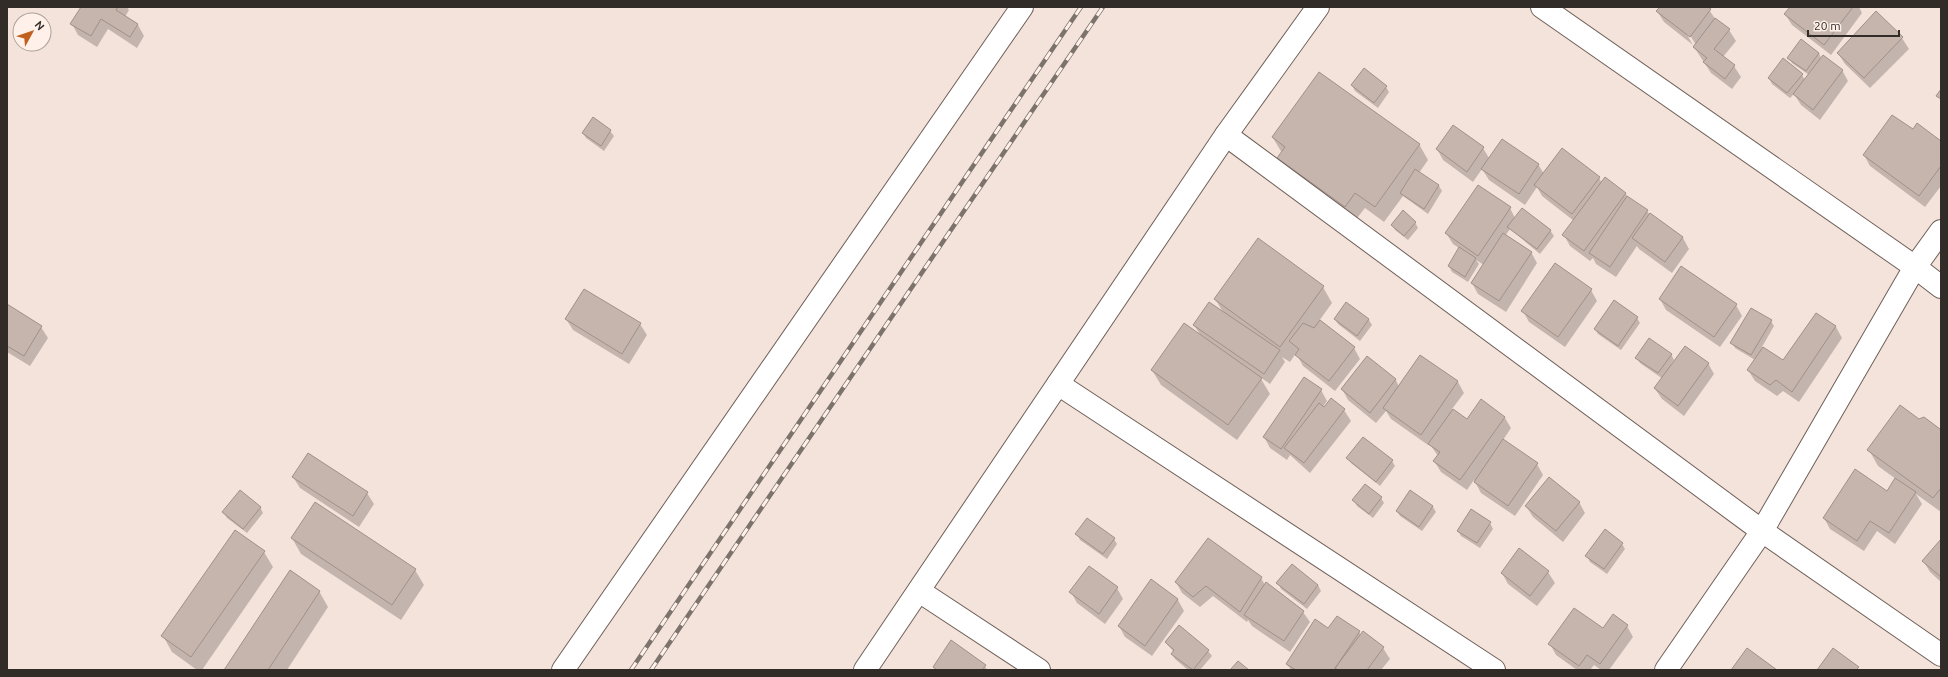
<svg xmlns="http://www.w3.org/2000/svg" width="1948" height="677" viewBox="0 0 1948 677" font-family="Ubuntu,sans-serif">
  <rect width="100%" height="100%" fill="#f4e3da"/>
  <!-- shadow -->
  <path fill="#0003" d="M82,7h45l2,3 -4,7 13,8 6,11 -7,12 -29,-19 -11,18 -19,-12 -6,-11z
    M1661,7h46l9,13 13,10 7,11 -13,16 11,9 7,11 -9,12 -21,-16 -17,-26 2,-2 -8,-13 -2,1 7,12 -29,-23 -7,-11z
    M1787,7h72l3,6 -31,42 -39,-30 -7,-11 5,-5z
    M1902,38l7,11 -39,39 -25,-24 -7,-11z
    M1819,53l2,5 21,12 6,11 -28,39 -19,-15 -7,-11 -4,4 -18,-14 -3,-6 33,-3 3,5 4,-5 -17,-12 -3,-5z
    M1352,85l34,2 3,5 -11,16 -23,-17z
    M593,119l17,12 4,5 -10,15 -18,-13 -3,-5z
    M1913,131l28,11v44l-16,21 -55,-41 -6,-11z
    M1273,138l146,6 9,16 -9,13 20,13 3,5 -14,23 -25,-18 -19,26 -19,-14 -11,14 -67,-48 -9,-16 4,-5z
    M1483,148l6,10 49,6 6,10 55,4 3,5 23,10 3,4 19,14 3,4 33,23 6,11 -17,24 -33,-24 -2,-3 -21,31 -20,-13 -3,-6 -3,3 -20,-15 -6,-11 10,-14 -32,-25 -5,-9 -12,18 -36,-25 -7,-11 -9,13 -30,-22 -6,-11z
    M1510,208l5,10 35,12 4,6 -14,18 -30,-25 -5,7 26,16 6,11 -31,49 -28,-18 -6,-11 12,-18 -8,-5 3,4 -11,18 -16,-10 -3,-6 10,-18 -6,-4 -7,-11z
    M1415,222l3,6 -10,12 -13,-10 -3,-5z
    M1259,240l64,47 9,16 -13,18 35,27 6,11 -25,32 -32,-25 -7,-13 -6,9 -8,-5 3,5 -15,22 -10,-7 10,17 -33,46 -76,-55 -9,-15 49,-34 -7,-11 29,-13 -8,-13z
    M1591,290l6,11 -32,46 -36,-25 -6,-11z
    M1660,299l76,6 6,11 -22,31 -54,-37z
    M1346,303l23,17 3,5 -12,16 -22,-17 -3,-5z
    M7,306l34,21 7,11 -18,28 -23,-14z
    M1816,314l20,13 6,11 -43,64 -16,-11 -6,5 -22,-15 -7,-11 7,-10 -20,-12 -3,-5 39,-22 3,5 -12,21 22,15z
    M1637,318l3,5 -19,27 -23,-16 -3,-5z
    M566,319l74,5 7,11 -18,29 -56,-34z
    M1671,354l3,6 -3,4 1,1 36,-2 6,11 -30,42 -22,-17 -7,-10 8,-10 -23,-16 -3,-5z
    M1421,356l37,26 6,11 -12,16 15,11 14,-20 24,18 6,10 -8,12 34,24 6,11 -28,41 -34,-23 -7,-13 -7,10 -26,-18 -7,-11 4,-5 -9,-13 -1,2 -37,-26 -5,-8 -10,12 -28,-23 -6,-11 25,-31 29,22 3,7z
    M1321,390l6,11 -5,7 2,1 7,-10 13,11 7,11 -41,52 -20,-18 -3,5 -17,-12 -6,-11z
    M1919,420l22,9v83l-25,-18 6,10 -27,40 -18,-13 -13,20 -34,-22 -6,-11 64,-26 8,-13 -18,-13 -9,-16z
    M1348,458l44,3 3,5 -15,20 -29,-23z
    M293,477l74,16 7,11 -15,23 -59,-39z
    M1366,485l15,13 3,5 -11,15 -16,-12 -3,-6z
    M1411,492l22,15 3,5 -14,19 -22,-15 -3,-5z
    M1579,502l6,11 -22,29 -30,-25 -7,-11z
    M260,507l3,6 -16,20 -20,-15 -3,-5z
    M1490,523l3,6 -13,19 -19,-12 -3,-5z
    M1077,534l37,5 3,5 -10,15 -27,-19z
    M292,538l123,32 9,15 -23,35 -100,-66z
    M1941,541v41l-11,-10 -6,-10z
    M1622,544l3,5 -18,25 -17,-12 -3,-6z
    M1520,550l28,22 7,11 -18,23 -29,-22 -6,-11z
    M264,552l9,15 -71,103h-5l-25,-18 -9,-16z
    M1261,578l4,7 38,27 7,10 -20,30 -38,-26 -4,-6 -1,2 -34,-26 -13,11 -18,-14 -6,-11z
    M1152,581l26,19 6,11 -32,45 -27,-19 -6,-11z
    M1278,583l40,2 3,6 -14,18 -26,-20z
    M1117,588l6,11 -18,25 -28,-21 -6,-11z
    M319,591l9,16 -41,63h-61z
    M1627,626l6,11 -24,33h-8l-7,-5 -4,5h-13l-21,-15 -6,-11 53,-14z
    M1328,630l31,2 2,3 22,13 7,11 -9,11h-90l-4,-6z
    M1166,643l42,8 4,5 -12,14h-12l-13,-11 -3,-5 2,-2z
    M985,666l2,4h-51l-2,-3z"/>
  <!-- building -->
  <path fill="#c5b5ac" stroke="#a09088" d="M81,7h37l-2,3 22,14 -8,13 -29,-18 -10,17 -21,-12z
    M1660,7h48l3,2 -21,28 -34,-26z
    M1790,7h63l-29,38 -40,-31z
    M1876,11l27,26 -39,41 -27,-25z
    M1715,18l15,11 -16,20 21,16 -10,14 -22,-17 4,-4 -14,-11z
    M1801,39l18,14 -13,18 -19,-13z
    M1823,55l20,15 -30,40 -20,-16z
    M1783,58l20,16 -16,19 -19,-15z
    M1364,68l23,18 -13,17 -23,-18z
    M1319,72l101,72 -45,63 -20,-14 -10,14 -68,-49 8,-11 -13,-10z
    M1941,89v10l-5,-3z
    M1892,115l21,14 4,-6 24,18v25l-22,30 -56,-41z
    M593,117l18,13 -10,16 -19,-13z
    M1453,125l31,22 -17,25 -31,-23z
    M1502,139l37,25 -20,30 -38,-25z
    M1562,148l38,29 -28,37 -38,-29z
    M1415,169l24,16 -15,24 -24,-16z
    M1605,177l21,16 -42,58 -22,-16z
    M1478,185l33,22 -33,49 -33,-23z
    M1627,196l21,14 -38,57 -21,-14z
    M1522,208l29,22 -14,19 -30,-22z
    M1403,210l13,12 -12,14 -13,-11z
    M1650,213l33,24 -18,25 -33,-24z
    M1503,233l29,19 -33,49 -28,-18z
    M1258,238l66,48 -44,61 -66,-48z
    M1459,247l17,11 -11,19 -17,-11z
    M1555,263l37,26 -34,48 -37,-26z
    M1681,266l56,38 -23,33 -55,-38z
    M584,289l57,34 -19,31 -57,-35z
    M1614,300l24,17 -20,29 -24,-17z
    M1209,302l71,48 -16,24 -71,-49z
    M1346,302l23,17 -12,17 -23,-17z
    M7,304l35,22 -18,30 -17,-10z
    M1751,308l21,12 -21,35 -21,-12z
    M1816,313l20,13 -44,66 -16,-12 -6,5 -23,-15 16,-23 20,13z
    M1320,320l35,27 -26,34 -34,-26 4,-6 -10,-8 14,-18 11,5z
    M1184,323l78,55 -34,47 -77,-55z
    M1649,338l23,16 -14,19 -23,-15z
    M1685,346l24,17 -31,43 -24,-18z
    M1420,355l38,26 -37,54 -38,-27z
    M1367,356l29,23 -26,34 -29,-24z
    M1304,377l18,12 -41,60 -18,-12z
    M1331,398l14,11 -41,54 -20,-15 35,-45 5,4z
    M1481,399l24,18 -45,63 -27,-19 7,-9 -12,-8 25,-35 14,10z
    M1900,405l19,14 5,-2 16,12 1,-2v61l-8,10 -66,-48z
    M1363,437l30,23 -17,22 -30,-24z
    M1503,439l35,24 -30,43 -34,-24z
    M308,453l60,39 -15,24 -61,-39z
    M1855,469l32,22 8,-13 21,14 -27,41 -19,-12 -13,20 -34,-23z
    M1549,477l31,25 -24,29 -31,-25z
    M1365,484l17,13 -13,17 -17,-14z
    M240,490l21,17 -18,22 -21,-17z
    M1410,490l23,16 -14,21 -23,-16z
    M315,502l101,67 -24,36 -101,-67z
    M1471,509l20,13 -14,21 -20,-12z
    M1087,518l28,20 -12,16 -28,-20z
    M1605,529l18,14 -19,26 -19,-13z
    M235,530l30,21 -74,106 -30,-21z
    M1208,538l54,39 -22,35 -34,-26 -13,11 -18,-15z
    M1941,539v38l-19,-16z
    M1519,548l30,23 -19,25 -29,-23z
    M1292,564l26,21 -14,19 -28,-21z
    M1089,566l29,21 -19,27 -30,-22z
    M290,570l30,21 -52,79h-44z
    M1151,579l27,20 -33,47 -27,-20z
    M1266,582l38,29 -20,30 -40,-26z
    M1574,608l29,20 10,-14 15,11 -28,39 -13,-9 -8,11 -31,-22z
    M1337,616l23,15 -26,39h-38l-10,-6 29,-45 13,9z
    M1179,625l30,25 -16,20 -22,-16 3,-4 -9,-8z
    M1363,631l21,16 -17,23h-29l-3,-2z
    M951,640l35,25 -4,5h-45l-4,-3z
    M1747,648l30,22h-46z
    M1833,648l26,19 -3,3h-39z
    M1238,661l11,9h-19z"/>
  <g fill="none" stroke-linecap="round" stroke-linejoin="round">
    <defs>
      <path id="street" d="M1542,7l373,260 26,20
        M1226,135l536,396 179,124
        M1058,384l436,286
        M919,591l120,79
        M563,670l459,-663
        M1666,670l96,-139 153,-264 26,-36"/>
      <path id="secondary" d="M865,670l361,-535 92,-128"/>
    </defs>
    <!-- street casing -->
    <use href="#street" stroke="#6f6059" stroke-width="24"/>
    <!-- secondary casing -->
    <use href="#secondary" stroke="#6f6059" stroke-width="24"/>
    <!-- street -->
    <use href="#street" stroke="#fff" stroke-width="22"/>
    <!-- secondary -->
    <use href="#secondary" stroke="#fff" stroke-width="22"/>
    <defs>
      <path id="rail" d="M631,670l450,-663
        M651,670l452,-663"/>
    </defs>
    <!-- rail casing -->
    <use href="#rail" stroke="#7d736d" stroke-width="4.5"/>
    <!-- rail -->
    <use href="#rail" stroke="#fff1e9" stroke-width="3" stroke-dasharray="9" stroke-linecap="butt"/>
  </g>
  <!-- border -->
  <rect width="1948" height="677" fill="none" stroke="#322c28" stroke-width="16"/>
  <!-- north arrow -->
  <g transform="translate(32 32) rotate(50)"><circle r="19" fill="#fff1e9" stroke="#ada29c"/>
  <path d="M0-3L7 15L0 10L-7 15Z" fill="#c1601e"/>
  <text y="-6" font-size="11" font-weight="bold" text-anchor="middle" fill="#322c28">N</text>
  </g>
  <!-- scale -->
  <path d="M1808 30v6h91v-6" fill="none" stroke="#322c28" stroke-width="2"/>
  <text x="1814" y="30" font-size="12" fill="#322c28" stroke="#fff1e9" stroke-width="3" paint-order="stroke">20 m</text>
</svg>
